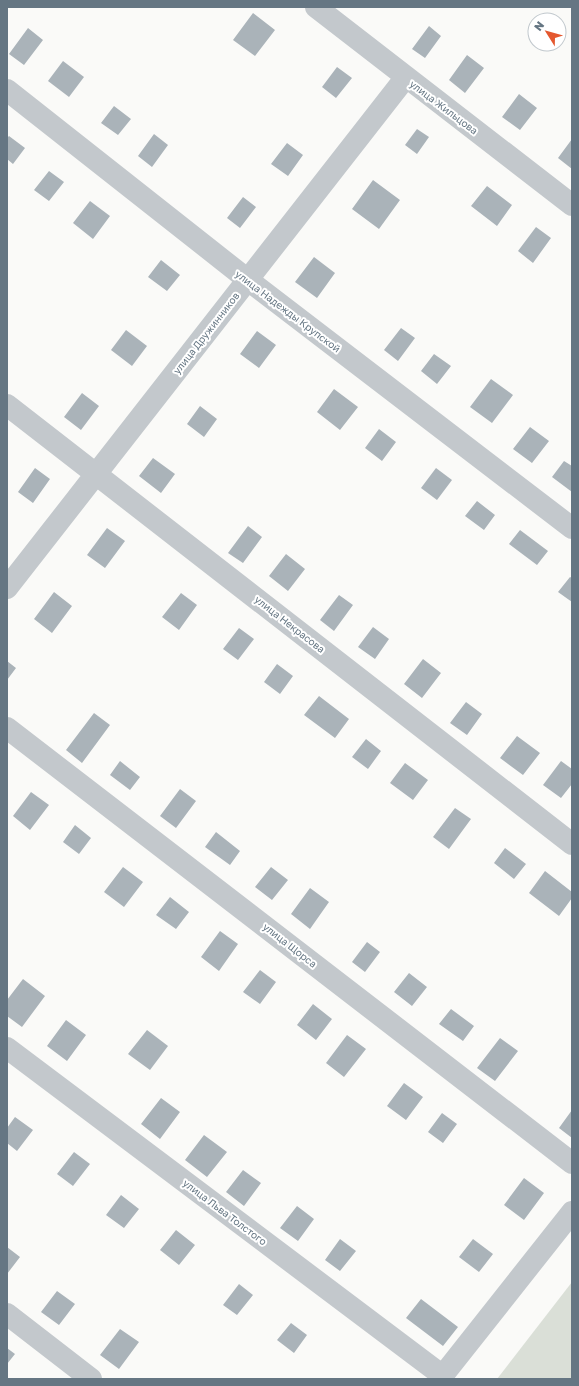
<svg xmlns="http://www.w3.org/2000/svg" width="579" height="1386" viewBox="0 0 579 1386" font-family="'Golos Text',sans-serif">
  <rect width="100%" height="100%" fill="#fafaf8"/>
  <!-- green -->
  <path fill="#dadfd7" d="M572,1282v97h-75z"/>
  <!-- building -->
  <path fill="#aab3b9" d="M253,13l22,17 -20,26 -22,-16z
    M429,26l12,10 -16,22 -13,-9z
    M28,28l15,12 -19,25 -15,-11z
    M467,55l17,13 -19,25 -16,-13z
    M63,61l21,16 -15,20 -21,-16z
    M337,67l15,11 -16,20 -14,-11z
    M519,94l18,14 -17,22 -18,-13z
    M114,106l17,13 -13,16 -17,-12z
    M417,129l12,8 -12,17 -12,-9z
    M154,134l14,11 -16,22 -14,-11z
    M9,136l16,12 -12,16 -6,-5v-21z
    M572,139v30l-14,-11z
    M287,143l16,12 -15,21 -17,-12z
    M49,171l15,11 -15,19 -15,-11z
    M373,180l27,20 -21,29 -27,-20z
    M487,186l25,19 -15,21 -26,-20z
    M243,197l13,10 -16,21 -13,-10z
    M90,201l20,15 -17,23 -20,-16z
    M536,227l15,11 -18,25 -15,-12z
    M314,257l21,16 -18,25 -22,-16z
    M161,260l19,15 -13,16 -19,-14z
    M401,328l14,10 -17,23 -14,-11z
    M126,330l21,16 -15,20 -21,-16z
    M257,331l19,14 -17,23 -19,-14z
    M434,354l17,12 -14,18 -16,-13z
    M491,379l22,16 -21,28 -22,-16z
    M334,389l24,18 -18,23 -23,-18z
    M82,393l17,13 -18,24 -17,-13z
    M200,406l17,13 -13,18 -17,-13z
    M530,427l19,14 -17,22 -19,-14z
    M379,429l17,13 -14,19 -17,-13z
    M153,458l22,16 -14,19 -22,-17z
    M564,461l8,5v26l-20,-15z
    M35,468l15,11 -17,24 -15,-11z
    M436,468l16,12 -15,20 -16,-12z
    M477,501l18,14 -11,15 -19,-14z
    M248,526l14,11 -19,26 -15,-10z
    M107,528l18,13 -20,27 -18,-13z
    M520,530l28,21 -11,14 -28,-21z
    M286,554l19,15 -17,22 -19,-15z
    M570,577l2,1v24l-14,-10z
    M54,592l18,14 -20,27 -18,-14z
    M181,593l16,12 -18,25 -17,-13z
    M339,595l14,10 -19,26 -14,-11z
    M373,627l16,12 -14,20 -17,-12z
    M239,628l15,11 -16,21 -15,-11z
    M423,659l18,14 -19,25 -18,-14z
    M7,661l9,7 -9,12z
    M277,664l16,12 -13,18 -16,-12z
    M319,696l30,23 -14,19 -31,-23z
    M466,702l16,12 -15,21 -17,-12z
    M94,713l16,12 -28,38 -16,-13z
    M517,736l23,17 -17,22 -23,-17z
    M366,739l15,12 -13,18 -16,-12z
    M120,761l20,16 -10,13 -20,-15z
    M561,761l11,8v15l-11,14 -18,-13z
    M405,763l23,17 -15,20 -23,-17z
    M180,789l16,12 -20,27 -16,-12z
    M31,792l18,13 -19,25 -17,-14z
    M455,808l16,11 -22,30 -16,-12z
    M75,825l16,13 -12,16 -16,-12z
    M216,832l24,19 -10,14 -25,-18z
    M505,848l21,16 -12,15 -20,-16z
    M123,867l20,15 -19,25 -20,-15z
    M271,867l17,13 -16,20 -17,-13z
    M545,871l27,21v6l-13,18 -30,-23z
    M310,888l19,14 -19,27 -19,-15z
    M170,897l19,15 -13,17 -20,-14z
    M220,931l18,13 -19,27 -18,-14z
    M367,942l13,10 -15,20 -13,-10z
    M260,970l16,12 -16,22 -17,-12z
    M409,973l18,14 -15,19 -18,-14z
    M23,979l22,17 -23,31 -15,-11v-16z
    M313,1004l19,15 -16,21 -19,-15z
    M451,1009l23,17 -11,15 -24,-17z
    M66,1020l20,15 -19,26 -20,-15z
    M147,1030l21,16 -18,24 -22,-16z
    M347,1035l19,14 -22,28 -18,-14z
    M500,1038l18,13 -23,30 -18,-13z
    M404,1083l19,14 -17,23 -19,-14z
    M161,1098l19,14 -20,27 -19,-15z
    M572,1110v28l-13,-10z
    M442,1113l15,11 -14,19 -15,-11z
    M15,1117l18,13 -16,21 -10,-8v-15z
    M204,1135l23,17 -20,25 -22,-17z
    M74,1152l16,12 -17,22 -16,-12z
    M243,1170l18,13 -17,23 -18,-14z
    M524,1178l20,15 -20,27 -20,-15z
    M121,1195l18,14 -15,19 -18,-13z
    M297,1206l17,13 -16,22 -18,-13z
    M176,1230l19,15 -16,20 -19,-15z
    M340,1239l16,12 -16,20 -15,-11z
    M473,1239l20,15 -14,18 -20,-15z
    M7,1247l13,10 -13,17z
    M239,1284l14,11 -16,20 -14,-10z
    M57,1291l18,13 -16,21 -18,-13z
    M421,1299l37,28 -15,19 -37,-28z
    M291,1323l16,12 -13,18 -17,-13z
    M120,1329l19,13 -20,27 -19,-14z
    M7,1348l8,6 -8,10z"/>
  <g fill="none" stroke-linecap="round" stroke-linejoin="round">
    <!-- minor -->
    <path stroke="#c3c8cc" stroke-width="22" d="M316,7l256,198
      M7,90l241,190 324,248
      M7,405l565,439
      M7,588l399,-511
      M7,728l565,435
      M7,1048l436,328
      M7,1314l84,65
      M440,1379l132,-167"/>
  </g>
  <g text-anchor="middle" stroke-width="4" stroke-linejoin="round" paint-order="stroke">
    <!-- street labels -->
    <g font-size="10" fill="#657683" stroke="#fff">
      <text transform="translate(444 107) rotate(37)" y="4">улица Жильцова</text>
      <text transform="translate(288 311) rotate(37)" y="4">улица Надежды Крупской</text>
      <text transform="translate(206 333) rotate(-52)" y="4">улица Дружинников</text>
      <text transform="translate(290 624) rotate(38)" y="4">улица Некрасова</text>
      <text transform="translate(290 945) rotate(38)" y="4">улица Щорса</text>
      <text transform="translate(225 1212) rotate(37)" y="4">улица Льва Толстого</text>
    </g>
  </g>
  <!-- border -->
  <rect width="579" height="1386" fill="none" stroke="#657683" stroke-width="16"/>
  <!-- north arrow -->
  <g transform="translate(547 32) rotate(307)"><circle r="19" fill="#ffffff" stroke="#c1c8cd"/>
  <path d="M0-3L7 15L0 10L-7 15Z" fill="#e4572e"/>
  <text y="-6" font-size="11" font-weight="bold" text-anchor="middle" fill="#657683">N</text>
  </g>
</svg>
